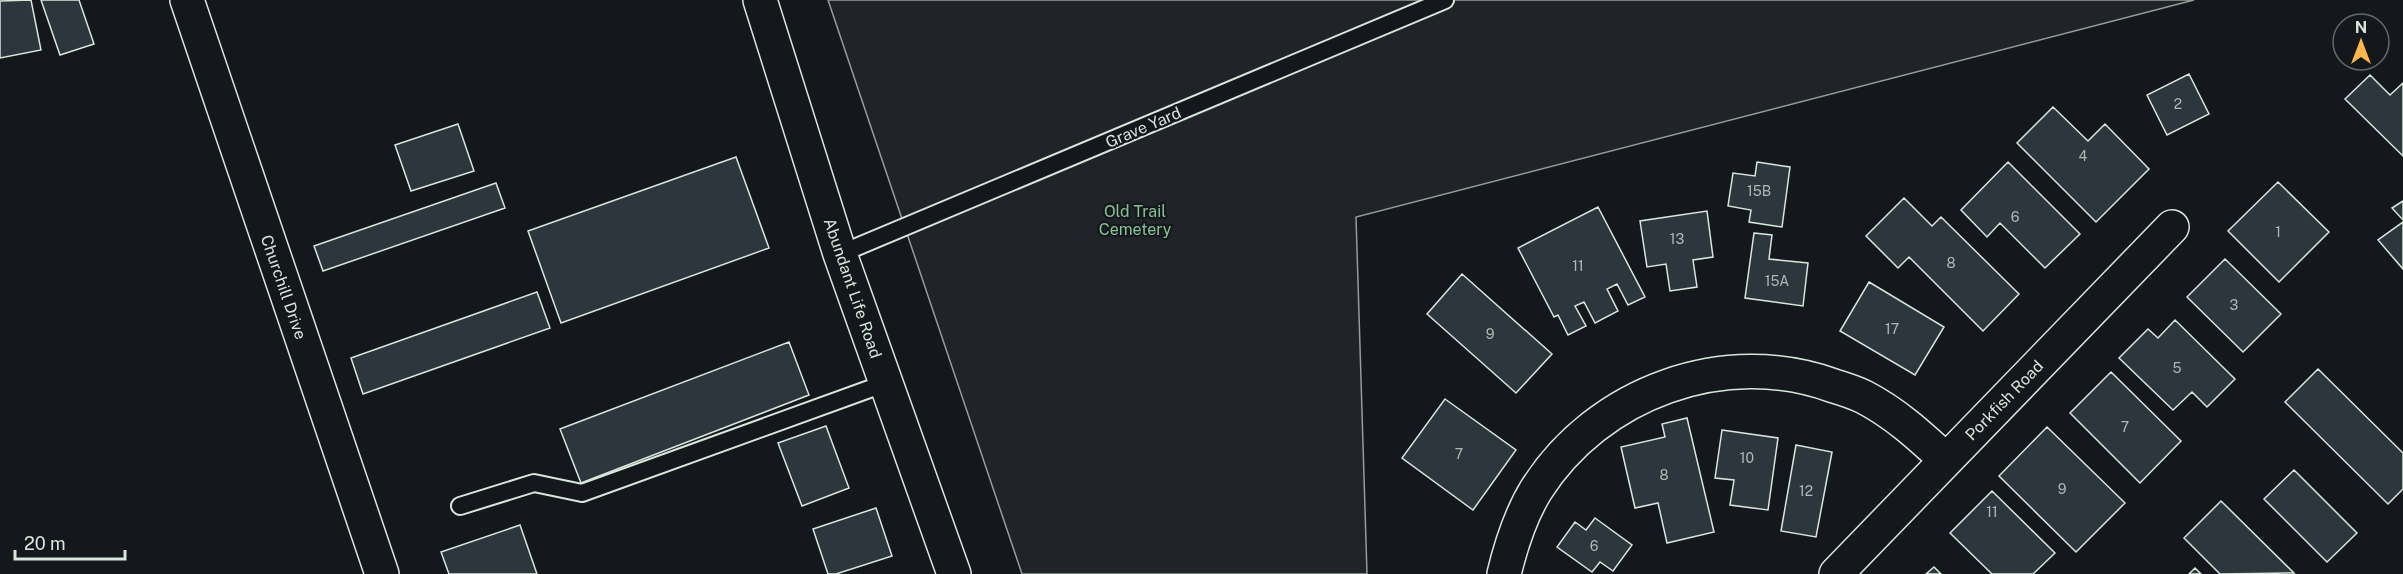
<svg xmlns="http://www.w3.org/2000/svg" width="2403" height="574" viewBox="0 0 2403 574" font-family="'Public Sans',sans-serif">
  <rect width="100%" height="100%" fill="#14181c"/>
  <!-- green -->
  <path fill="#202428" stroke="#939e99" stroke-width="1.5" d="M828,0h1366l-838,217 11,357h-345z"/>
  <!-- building -->
  <path fill="#2c363c" stroke="#d8e6dc" stroke-width="1.5" d="M31,0l10,50 -41,8v-57z
    M41,0h38l15,44 -34,11z
    M2189,74l20,40 -42,21 -20,-40z
    M2370,75l20,20 13,-12v73l-58,-57z
    M2053,107l35,34 17,-17 44,45 -53,53 -79,-79z
    M458,124l16,47 -63,20 -16,-46z
    M736,157l33,91 -208,75 -33,-92z
    M1757,162l33,5 -8,60 -33,-5 2,-12 -23,-4 5,-33 22,3z
    M2008,162l72,72 -35,34 -45,-45 -13,14 -26,-27z
    M2278,182l51,50 -50,50 -51,-51z
    M496,183l9,25 -182,63 -9,-25z
    M1904,198l28,28 9,-9 78,77 -36,37 -74,-74 -11,11 -32,-32z
    M2403,201v19l-11,-12z
    M1598,207l47,90 -17,8 -11,-21 -10,5 11,22 -23,12 -11,-21 -9,4 11,20 -18,9 -10,-20 -4,2 -36,-69z
    M1707,211l6,46 -20,3 4,27 -27,4 -4,-27 -19,3 -7,-46z
    M2403,222v47l-25,-29z
    M1754,233l18,2 -3,24 39,4 -5,43 -58,-8z
    M2225,259l56,55 -38,38 -56,-55z
    M1462,274l90,80 -36,39 -89,-79z
    M1869,282l75,45 -29,48 -75,-44z
    M537,292l13,36 -187,66 -12,-36z
    M2175,320l60,59 -28,28 -15,-15 -19,18 -54,-52 29,-29 10,9z
    M789,342l20,53 -228,88 -21,-54z
    M2318,369l85,84v36l-15,15 -103,-102z
    M2111,372l70,69 -41,42 -70,-70z
    M1445,399l71,51 -43,60 -71,-52z
    M1687,418l27,114 -47,11 -9,-40 -23,5 -14,-61 44,-10 -3,-13z
    M826,426l23,62 -47,18 -24,-63z
    M2047,427l78,76 -49,49 -77,-76z
    M1722,430l56,8 -10,72 -38,-5 4,-25 -19,-2z
    M1796,445l36,7 -16,85 -35,-6z
    M2294,470l63,63 -30,29 -63,-63z
    M1992,491l63,62 -22,21h-41l-42,-41z
    M2221,501l73,72 -74,1 -36,-36z
    M876,508l16,48 -56,18h-8l-15,-45z
    M1595,518l37,27 -19,26 -13,-9 -8,10 -35,-25 18,-25 11,8z
    M520,525l17,49h-88l-8,-22z
    M1934,567l7,7h-15z
    M2195,568l6,6h-12z"/>
  <g fill="none" stroke-linecap="round" stroke-linejoin="round">
    <defs>
      <path id="lane" d="M840,254l605,-254
        M460,506l74,-23 48,10 304,-110"/>
      <path id="street" d="M187,0l195,574
        M1504,574c7,-29 16,-58 32,-84 62,-98 189,-144 298,-104 10,3 20,6 30,11 31,16 56,39 82,63
        M1836,574l336,-347"/>
      <path id="secondary" d="M760,0l80,254 114,320"/>
    </defs>
    <!-- lane casing -->
    <use href="#lane" stroke="#d8e6dc" stroke-width="20"/>
    <!-- street casing -->
    <use href="#street" stroke="#d8e6dc" stroke-width="36"/>
    <!-- secondary casing -->
    <use href="#secondary" stroke="#d8e6dc" stroke-width="36"/>
    <!-- lane -->
    <use href="#lane" stroke="#14181c" stroke-width="16"/>
    <!-- street -->
    <use href="#street" stroke="#14181c" stroke-width="33"/>
    <!-- secondary -->
    <use href="#secondary" stroke="#14181c" stroke-width="33"/>
  </g>
  <g text-anchor="middle" stroke-width="4.5" stroke-linejoin="round" paint-order="stroke">
    <!-- number labels -->
    <g font-size="14" fill="#adbab4">
      <text x="2178" y="109">2</text>
      <text x="2083" y="161">4</text>
      <text x="1759" y="196">15B</text>
      <text x="2015" y="222">6</text>
      <text x="2278" y="237">1</text>
      <text x="1677" y="244">13</text>
      <text x="1951" y="268">8</text>
      <text x="1578" y="271">11</text>
      <text x="1777" y="286">15A</text>
      <text x="2234" y="310">3</text>
      <text x="1892" y="334">17</text>
      <text x="1490" y="339">9</text>
      <text x="2177" y="373">5</text>
      <text x="2125" y="432">7</text>
      <text x="1459" y="459">7</text>
      <text x="1747" y="463">10</text>
      <text x="1664" y="480">8</text>
      <text x="2062" y="494">9</text>
      <text x="1806" y="496">12</text>
      <text x="1992" y="517">11</text>
      <text x="1594" y="551">6</text>
    </g>
    <!-- street labels -->
    <g font-size="16" fill="#d8e6dc" stroke="#14181c">
      <text transform="translate(1143 127) rotate(-23)" y="6">Grave Yard</text>
      <text transform="translate(284 287) rotate(71)" y="6">Churchill Drive</text>
      <text transform="translate(853 288) rotate(71)" y="6">Abundant Life Road</text>
      <text transform="translate(2004 400) rotate(-46)" y="6">Porkfish Road</text>
    </g>
    <!-- park labels -->
    <g font-size="16" fill="#8ac095" stroke="#14181c">
      <text x="1135" y="217">Old Trail<tspan x="1135" dy="18">Cemetery</tspan></text>
    </g>
  </g>
  <!-- north arrow -->
  <g transform="translate(2361 42)"><circle r="28" fill="#14181c" stroke="#626a69" stroke-width="1.5"/>
  <path d="M0-4.5L10 22L0 15L-10 22Z" fill="#ffb74d"/>
  <text y="-9" font-size="16" font-weight="bold" text-anchor="middle" fill="#d8e6dc">N</text>
  </g>
  <!-- scale -->
  <path d="M15 550v9h110v-9" fill="none" stroke="#d8e6dc" stroke-width="3"/>
  <text x="24" y="550" font-size="18" fill="#d8e6dc" stroke="#14181c" stroke-width="4.5" paint-order="stroke">20 m</text>
</svg>
